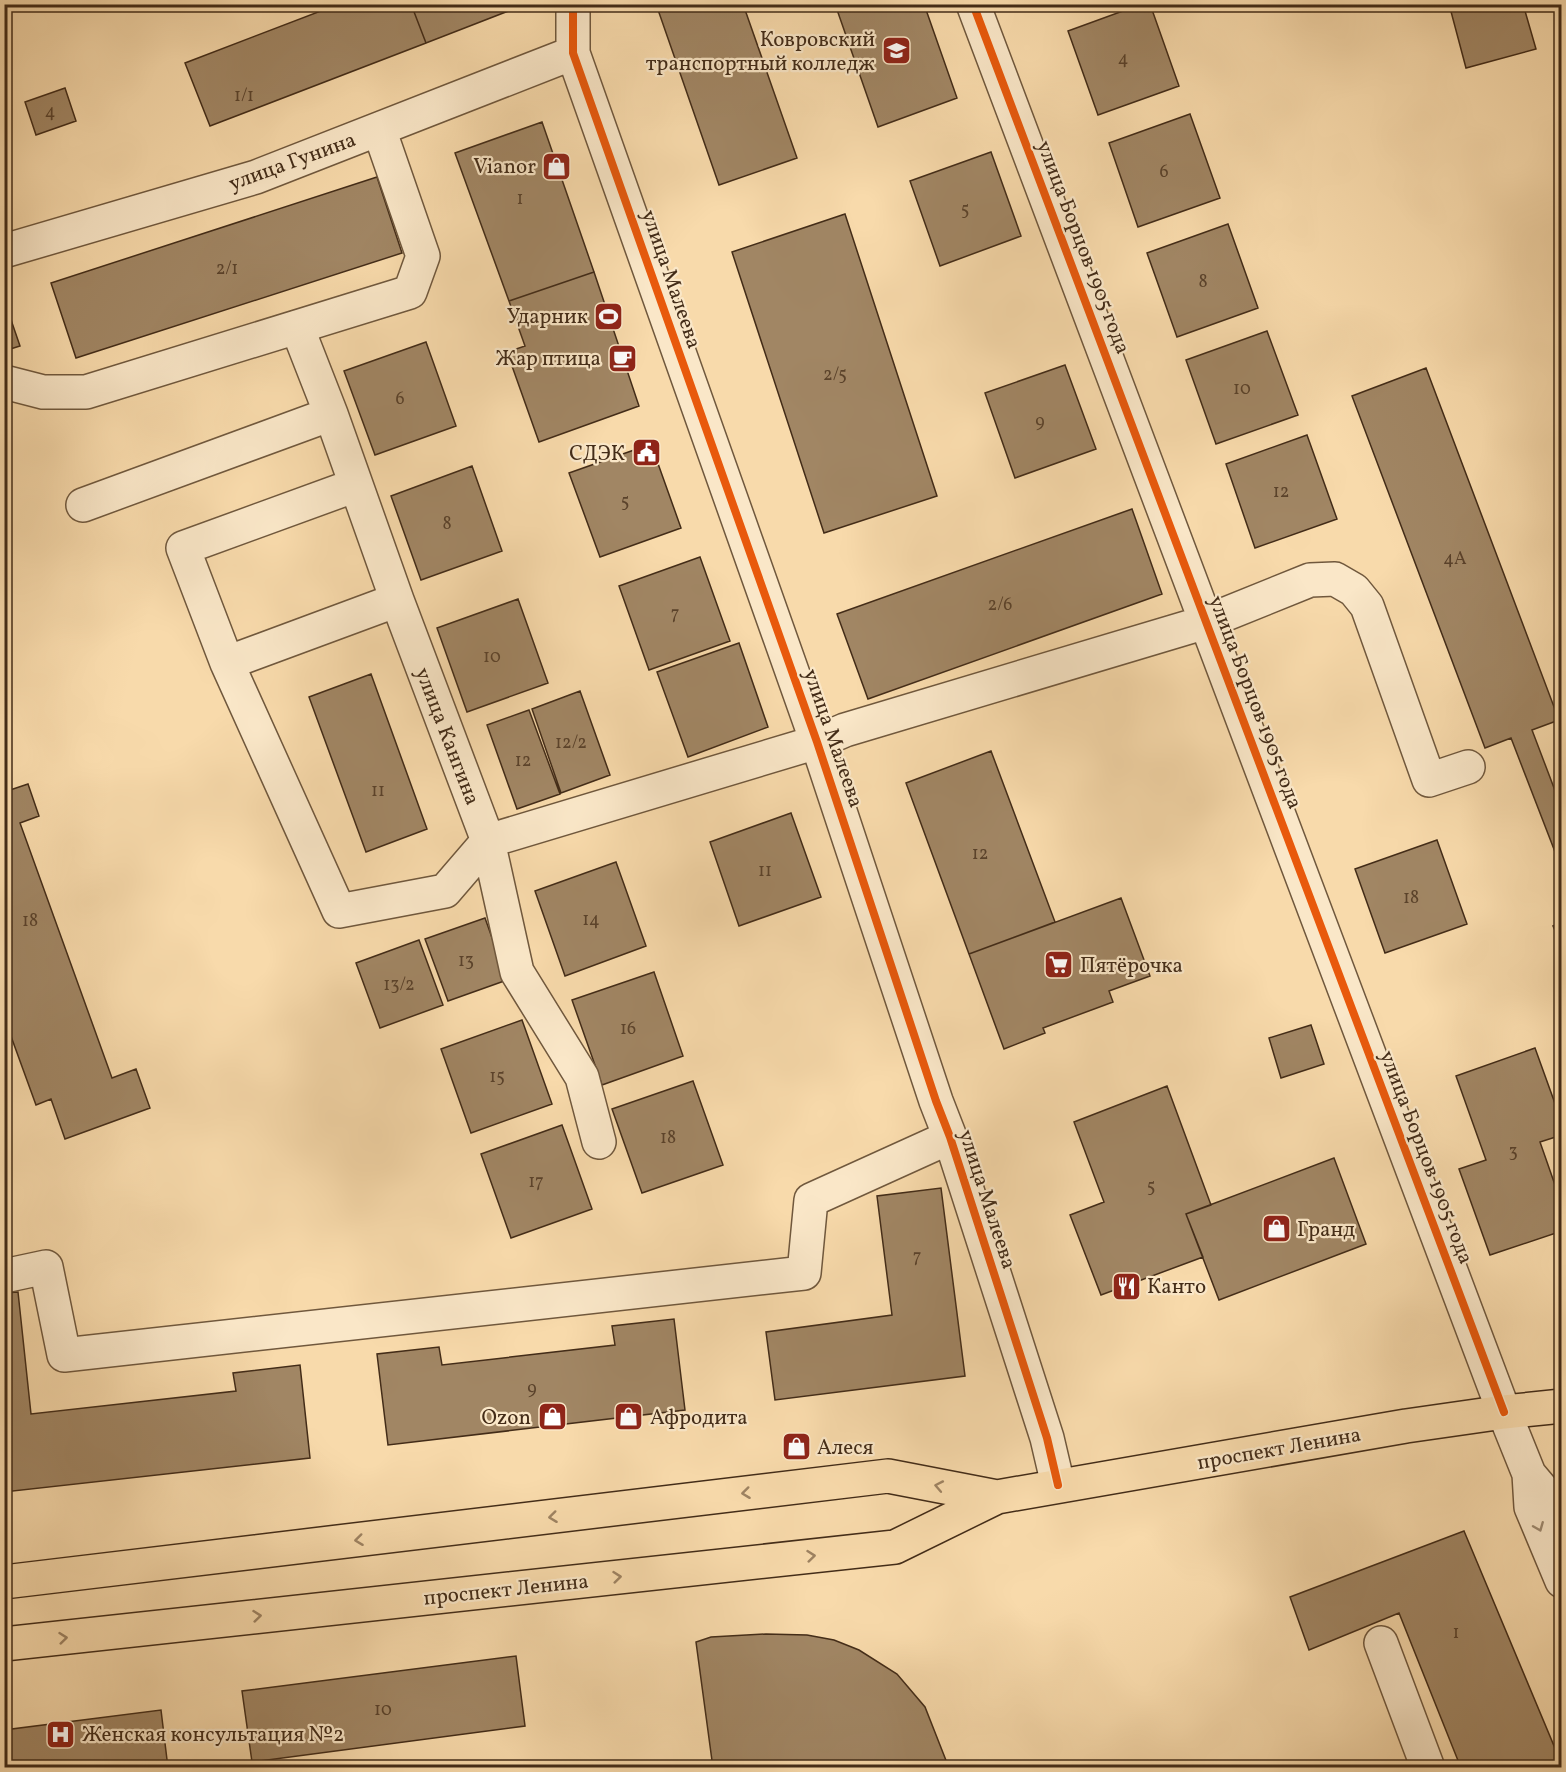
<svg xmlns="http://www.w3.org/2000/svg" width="1566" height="1772" viewBox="0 0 1566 1772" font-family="Vollkorn,serif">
  <rect width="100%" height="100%" fill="#f8daab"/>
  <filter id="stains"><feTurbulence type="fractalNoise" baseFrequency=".00333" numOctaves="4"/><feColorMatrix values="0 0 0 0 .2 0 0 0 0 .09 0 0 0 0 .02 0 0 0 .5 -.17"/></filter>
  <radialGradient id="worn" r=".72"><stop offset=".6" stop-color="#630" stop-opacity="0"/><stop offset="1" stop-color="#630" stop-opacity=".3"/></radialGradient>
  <!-- building -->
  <path fill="#a18664" stroke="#432c18" stroke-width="1.5" d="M339,4h72l15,39 -216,83 -25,-63z
    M411,4h113v1l-98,38z
    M656,4h87l54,154 -78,27z
    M835,4h89l33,94 -79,29z
    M1142,4h8l29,82 -81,29 -30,-84z
    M1449,4h74l13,45 -70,19z
    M65,88l11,33 -40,14 -11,-33z
    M1190,114l30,84 -82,29 -29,-84z
    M542,122l52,150 -85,29 -54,-148z
    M991,152l30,84 -81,30 -30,-85z
    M377,177l25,76 -326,105 -25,-75z
    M845,214l92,282 -113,37 -92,-281z
    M1228,224l30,84 -81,29 -30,-84z
    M594,272l45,134 -100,36 -32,-90 18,-6 -16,-45z
    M9,314l11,32 -16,5v-35z
    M1267,331l31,84 -82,29 -30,-84z
    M426,342l30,84 -81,29 -31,-84z
    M1065,365l31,84 -81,29 -30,-85z
    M1426,368l133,352 -27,10 30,79v61l-51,-132 -26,10 -133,-352z
    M1307,435l30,84 -82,29 -29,-84z
    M651,444l30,84 -81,29 -31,-84z
    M472,466l30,85 -81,29 -30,-84z
    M1132,509l30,85 -294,105 -31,-85z
    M700,557l30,84 -81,29 -30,-84z
    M518,599l30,84 -81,29 -30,-84z
    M739,643l29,84 -80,30 -31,-85z
    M371,674l56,155 -61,23 -57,-155z
    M580,691l30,84 -49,18 -29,-84z
    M529,710l31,84 -43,15 -30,-84z
    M991,751l64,171 -86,32 -63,-171z
    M28,784l11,32 -19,7 92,255 24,-9 14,39 -85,31 -14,-40 -15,6 -32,-88v-225z
    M791,813l30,84 -82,29 -29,-84z
    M1437,840l30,84 -82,29 -30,-84z
    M616,862l30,84 -81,30 -30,-85z
    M1121,898l29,78 -41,15 4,11 -70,26 2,5 -41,16 -35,-95z
    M485,918l22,62 -59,21 -23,-62z
    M1562,922v25l-9,-21z
    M419,940l24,65 -63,23 -24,-65z
    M654,972l29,84 -81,29 -30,-85z
    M522,1020l30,84 -81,29 -30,-84z
    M1311,1025l13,39 -43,14 -12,-40z
    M1535,1048l27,75v12l-22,7 22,63v26l-72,24 -31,-86 27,-9 -30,-84z
    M693,1081l30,84 -81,28 -30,-84z
    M1167,1086l44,119 -25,9 17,43 -102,38 -31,-80 34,-13 -30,-80z
    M562,1125l30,84 -81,29 -30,-84z
    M1334,1158l32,86 -147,56 -33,-86z
    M941,1188l24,188 -190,24 -9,-68 126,-17 -15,-119z
    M18,1292l13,122 205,-23 -3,-18 67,-8 10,93 -306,34v-199z
    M674,1319l11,91 -297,35 -11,-91 62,-7 3,18 173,-20 -3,-19z
    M1464,1531l98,234v3h-101l-62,-155 -90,37 -19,-53z
    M766,1634l41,1 27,5 25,10 38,24 28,33 24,61h-236l-17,-126 15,-5z
    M516,1656l9,70 -273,36 -10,-71z
    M161,1710l7,58h-164v-38z"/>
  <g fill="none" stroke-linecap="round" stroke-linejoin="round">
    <defs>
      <path id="minor" d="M573,4v49l244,689 119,359 14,36 97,301 11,47
        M973,4l531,1408 25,62 2,33 31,74
        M4,251l252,-74 317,-124
        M297,327l34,87 66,186 91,241 29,131 65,105 17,65
        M4,382l39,10h43l324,-100 13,-36 -44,-127
        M356,485l-173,63 44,115 112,248 106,-20 43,-50 329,-99 28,-12 361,-108 104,-42 25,-1 19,11 13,16 62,174 39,-13
        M83,505l248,-91
        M227,663l170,-63
        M4,1276l42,-9 18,88 740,-82 7,-73 139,-63
        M1529,1474l26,31 7,14
        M1381,1643l47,125"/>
      <path id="major" d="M4,1582l884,-106 109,21
        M4,1644l891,-97 102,-50 409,-71 98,-14 58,-6"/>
    </defs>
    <!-- minor casing -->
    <use href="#minor" stroke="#70583d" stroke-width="36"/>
    <!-- major casing -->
    <use href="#major" stroke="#432c18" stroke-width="36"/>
    <!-- minor -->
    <use href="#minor" stroke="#fae7c8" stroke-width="33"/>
    <!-- major -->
    <use href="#major" stroke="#f8daab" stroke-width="33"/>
    <defs>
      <path id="cycleway" d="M573,4v49l244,689 119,359 14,36 97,301 11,47
        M973,4l531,1408"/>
    </defs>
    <!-- cycleway casing -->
    <use href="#cycleway" stroke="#fae7c8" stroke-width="11"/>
    <!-- cycleway -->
    <use href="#cycleway" stroke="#e8590c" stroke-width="8"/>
  </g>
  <!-- one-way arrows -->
  <defs><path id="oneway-chevron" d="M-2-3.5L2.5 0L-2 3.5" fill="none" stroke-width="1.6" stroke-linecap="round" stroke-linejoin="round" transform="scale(1.5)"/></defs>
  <g stroke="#9e8362">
    <use href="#oneway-chevron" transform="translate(939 1486) rotate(-169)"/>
    <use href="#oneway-chevron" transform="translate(746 1493) rotate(173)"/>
    <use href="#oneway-chevron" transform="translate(553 1517) rotate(173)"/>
    <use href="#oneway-chevron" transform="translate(359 1540) rotate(173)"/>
    <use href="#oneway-chevron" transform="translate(811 1556) rotate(-6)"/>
    <use href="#oneway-chevron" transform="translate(617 1577) rotate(-6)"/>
    <use href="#oneway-chevron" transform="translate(257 1616) rotate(-6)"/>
    <use href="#oneway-chevron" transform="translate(63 1638) rotate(-6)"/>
  </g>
  <use stroke="#9e8a70" href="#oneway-chevron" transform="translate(1539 1527) rotate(68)"/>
  <!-- icons -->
  <defs>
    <symbol id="university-square" viewBox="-11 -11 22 22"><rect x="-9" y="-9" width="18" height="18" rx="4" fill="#8f2418" stroke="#fae7c8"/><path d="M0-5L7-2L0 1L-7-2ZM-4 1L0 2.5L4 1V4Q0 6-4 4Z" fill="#fff"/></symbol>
    <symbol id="shop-square" viewBox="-11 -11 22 22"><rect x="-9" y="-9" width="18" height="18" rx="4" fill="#8f2418" stroke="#fae7c8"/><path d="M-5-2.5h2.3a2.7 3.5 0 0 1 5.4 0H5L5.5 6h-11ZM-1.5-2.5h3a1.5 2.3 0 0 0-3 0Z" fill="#fff"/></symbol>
    <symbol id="stadium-square" viewBox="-11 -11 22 22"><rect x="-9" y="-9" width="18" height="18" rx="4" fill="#8f2418" stroke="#fae7c8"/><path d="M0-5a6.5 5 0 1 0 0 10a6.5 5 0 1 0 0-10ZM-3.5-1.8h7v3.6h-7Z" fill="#fff"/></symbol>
    <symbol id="cafe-square" viewBox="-11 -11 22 22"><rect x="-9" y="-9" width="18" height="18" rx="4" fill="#8f2418" stroke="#fae7c8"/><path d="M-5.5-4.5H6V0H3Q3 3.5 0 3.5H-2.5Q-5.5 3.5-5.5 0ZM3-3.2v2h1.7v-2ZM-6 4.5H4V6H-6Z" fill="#fff"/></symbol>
    <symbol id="civic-square" viewBox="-11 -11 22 22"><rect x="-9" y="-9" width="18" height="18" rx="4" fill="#8f2418" stroke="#fae7c8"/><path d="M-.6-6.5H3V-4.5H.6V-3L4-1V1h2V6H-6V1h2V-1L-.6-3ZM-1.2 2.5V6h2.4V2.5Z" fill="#fff"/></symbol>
    <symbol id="supermarket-square" viewBox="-11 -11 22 22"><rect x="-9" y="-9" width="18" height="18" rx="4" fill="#8f2418" stroke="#fae7c8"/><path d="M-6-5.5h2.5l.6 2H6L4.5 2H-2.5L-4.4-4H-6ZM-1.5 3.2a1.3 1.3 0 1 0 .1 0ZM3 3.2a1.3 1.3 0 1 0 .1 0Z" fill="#fff"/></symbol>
    <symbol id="restaurant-square" viewBox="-11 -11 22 22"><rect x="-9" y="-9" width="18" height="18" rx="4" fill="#8f2418" stroke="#fae7c8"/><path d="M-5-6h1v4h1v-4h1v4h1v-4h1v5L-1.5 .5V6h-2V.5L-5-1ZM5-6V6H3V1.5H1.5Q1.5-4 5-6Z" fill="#fff"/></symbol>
    <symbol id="hospital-square" viewBox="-11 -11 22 22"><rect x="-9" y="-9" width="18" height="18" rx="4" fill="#8f2418" stroke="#fae7c8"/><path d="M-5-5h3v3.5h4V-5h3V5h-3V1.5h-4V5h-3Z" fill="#fff"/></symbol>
  </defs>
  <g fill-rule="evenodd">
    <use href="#university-square" x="880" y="34" width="33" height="33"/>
    <use href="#shop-square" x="540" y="150" width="33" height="33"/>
    <use href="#stadium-square" x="592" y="300" width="33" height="33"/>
    <use href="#cafe-square" x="606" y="342" width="33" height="33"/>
    <use href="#civic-square" x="630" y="436" width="33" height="33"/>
    <use href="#supermarket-square" x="1042" y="948" width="33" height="33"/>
    <use href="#shop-square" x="1260" y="1212" width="33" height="33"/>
    <use href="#restaurant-square" x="1110" y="1270" width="33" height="33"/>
    <use href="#shop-square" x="536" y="1400" width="33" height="33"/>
    <use href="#shop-square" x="612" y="1400" width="33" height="33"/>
    <use href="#shop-square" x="780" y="1430" width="33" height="33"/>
    <use href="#hospital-square" x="44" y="1718" width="33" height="33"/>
  </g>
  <g text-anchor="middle" stroke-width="4.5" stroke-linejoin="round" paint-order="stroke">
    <!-- number labels -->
    <g font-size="18" fill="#5a422b">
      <text x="1123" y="64">4</text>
      <text x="244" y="101">1/1</text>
      <text x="50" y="117">4</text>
      <text x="1164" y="177">6</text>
      <text x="520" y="204">1</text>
      <text x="965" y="215">5</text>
      <text x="227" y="274">2/1</text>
      <text x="1203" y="287">8</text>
      <text x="835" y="380">2/5</text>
      <text x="1242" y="394">10</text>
      <text x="400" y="404">6</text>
      <text x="1040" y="427">9</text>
      <text x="1281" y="497">12</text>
      <text x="625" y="507">5</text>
      <text x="447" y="529">8</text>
      <text x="1455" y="564">4А</text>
      <text x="1000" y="610">2/6</text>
      <text x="675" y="619">7</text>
      <text x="492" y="662">10</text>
      <text x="571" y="748">12/2</text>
      <text x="523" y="766">12</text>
      <text x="378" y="796">11</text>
      <text x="980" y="859">12</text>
      <text x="765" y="876">11</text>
      <text x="1411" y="903">18</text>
      <text x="591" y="925">14</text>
      <text x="30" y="926">18</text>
      <text x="466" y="966">13</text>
      <text x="399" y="990">13/2</text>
      <text x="628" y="1034">16</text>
      <text x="497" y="1082">15</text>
      <text x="668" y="1143">18</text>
      <text x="1513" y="1157">3</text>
      <text x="536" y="1187">17</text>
      <text x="1151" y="1192">5</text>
      <text x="917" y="1262">7</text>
      <text x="532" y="1394">9</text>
      <text x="1456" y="1638">1</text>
      <text x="383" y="1715">10</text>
    </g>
    <!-- poi labels -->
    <g font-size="21" fill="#432c18" stroke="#fae7c8" text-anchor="end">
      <text x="875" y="46">Ковровский<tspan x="875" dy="24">транспортный колледж</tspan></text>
      <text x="536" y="173">Vianor</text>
      <text x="588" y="323">Ударник</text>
      <text x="601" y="365">Жар птица</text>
      <text x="625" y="460">СДЭК</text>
      <text x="1080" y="972" text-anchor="start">Пятёрочка</text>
      <text x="1297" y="1236" text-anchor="start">Гранд</text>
      <text x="1147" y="1293" text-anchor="start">Канто</text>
      <text x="531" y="1424">Ozon</text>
      <text x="650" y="1424" text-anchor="start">Афродита</text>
      <text x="817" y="1454" text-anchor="start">Алеся</text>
      <text x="82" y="1741" text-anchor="start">Женская консультация №2</text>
    </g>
    <!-- street labels -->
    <g font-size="21" fill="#432c18" stroke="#fae7c8">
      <text transform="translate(292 161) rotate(-20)" y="7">улица Гунина</text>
      <text transform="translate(1084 247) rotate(69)" y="7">улица Борцов 1905 года</text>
      <text transform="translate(672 279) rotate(71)" y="7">улица Малеева</text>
      <text transform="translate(1256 702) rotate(69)" y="7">улица Борцов 1905 года</text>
      <text transform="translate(448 736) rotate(69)" y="7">улица Кангина</text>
      <text transform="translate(834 738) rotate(71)" y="7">улица Малеева</text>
      <text transform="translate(1427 1157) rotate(69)" y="7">улица Борцов 1905 года</text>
      <text transform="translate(988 1199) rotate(72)" y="7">улица Малеева</text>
      <text transform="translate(1279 1448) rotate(-10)" y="7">проспект Ленина</text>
      <text transform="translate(506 1589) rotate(-6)" y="7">проспект Ленина</text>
    </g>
  </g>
  <!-- margin -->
  <rect width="1566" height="1772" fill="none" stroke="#f8daab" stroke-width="24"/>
  <rect x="6" y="6" width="1554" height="1760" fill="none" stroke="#432c18" stroke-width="3"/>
  <rect x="12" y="12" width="1542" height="1748" fill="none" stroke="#432c18" stroke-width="1.5"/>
  <rect width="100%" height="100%" filter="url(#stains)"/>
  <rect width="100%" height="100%" fill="url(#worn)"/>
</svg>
